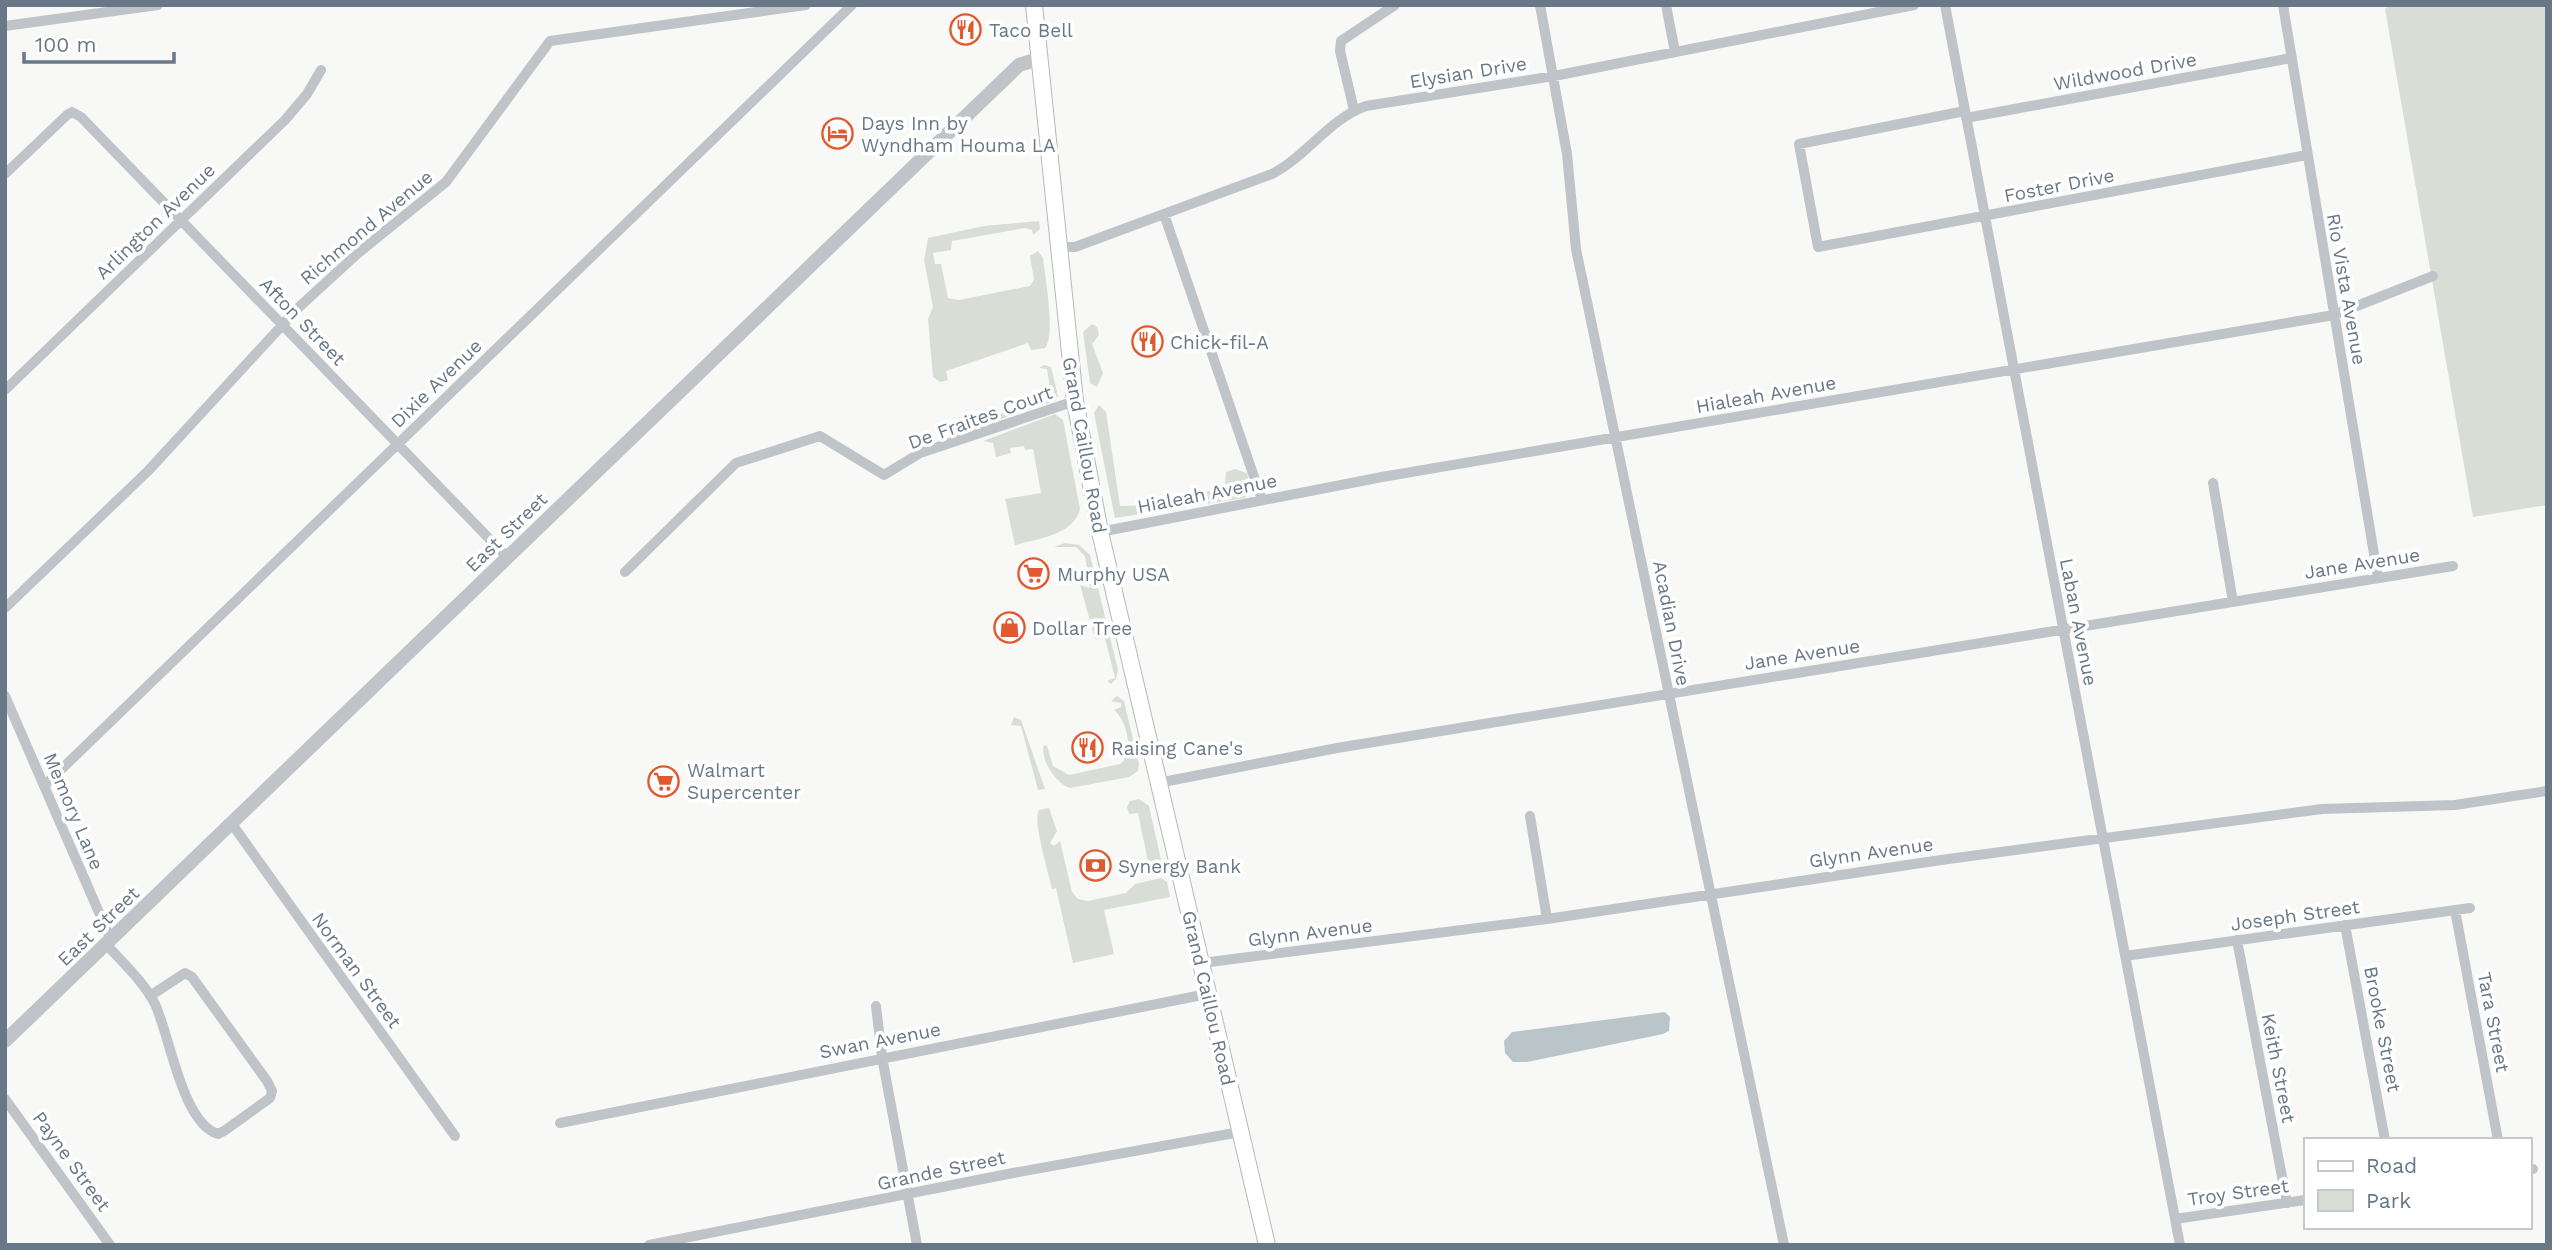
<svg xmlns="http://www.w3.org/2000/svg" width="2552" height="1250" viewBox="0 0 2552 1250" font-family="'Work Sans',sans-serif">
  <rect width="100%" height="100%" fill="#f8f8f6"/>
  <!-- green -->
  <path fill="#d8ddd5" d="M2391,5h156v500l-74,12 -88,-508z
    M1039,221l1,8 -7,6 -1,-5 -7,-2 -73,13 -1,9 -18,3 2,11h6l7,34 11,2 71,-14 4,-6 -4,-24 8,-5 5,7c2,19 13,77 2,90l-14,2 -3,-7 -82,28 2,9 -8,2 -7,-5 -5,-58 5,-12 -9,-47 4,-22 56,-12z
    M1092,324l5,3 2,8 -7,9 11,29 -6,14 -7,-4 -7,-51z
    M1044,365l7,2 7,29 -3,5 -70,23 -5,-2 71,-28 -4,-25 -8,-1z
    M1099,405l7,7 14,94 38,-1 44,-14h10l13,-7 1,-12 9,-3 12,4 4,18 -7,7 -129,20 -21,-105z
    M1055,414l8,6 17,89c-6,26 -43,30 -65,36l-10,-46 36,-6 -8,-44 -8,1 -1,-4 -14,2 1,5 -15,4 -3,-14 -10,-2z
    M1065,543l14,2 11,10 28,115 -2,9 -5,5 -4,-3 8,-3 -10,-40 -10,1 -15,-54 10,3 -5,-32 -9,-9h-22z
    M1117,696l7,5 15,63 -1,7 -9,6 -59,11c-15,-5 -30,-29 -26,-43l3,1 6,20 16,9 51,-11c15,-10 7,-44 -6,-54l7,-3v-4l-10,-2z
    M1014,717l7,3 24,69 -7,1 -17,-64 -10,-1z
    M1139,799l10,7 12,54v5l-17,4 -2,-2 7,-1 -11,-53 -9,1 -2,-7 3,-6z
    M1049,808l8,23 -7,12 4,3 6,-5 12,51 6,7 10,2 38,-8 9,-9 26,-6 6,4 3,15 -66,13 10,44 -41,9 -17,-75 -4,1c-3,-15 -20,-70 -13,-79z"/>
  <!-- water -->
  <path fill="#bac5ca" d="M1665,1012l5,5 -1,14 -6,3 -136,28h-14l-8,-9 -1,-12 8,-9z"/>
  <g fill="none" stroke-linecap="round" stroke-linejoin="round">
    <defs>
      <path id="secondary" d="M1034,5l41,396 25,131 167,713"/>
    </defs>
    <!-- secondary casing -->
    <use href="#secondary" stroke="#b4b9be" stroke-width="18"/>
    <!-- minor -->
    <path stroke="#bfc4c8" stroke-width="10" d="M1540,5l27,149 9,95 208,996
      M1666,5l9,47
      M1945,5l235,1240
      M2283,5l95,573
      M5,26l153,-21
      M1354,110l-14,-59 1,-10 54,-36
      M1965,111l-166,33 19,103 489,-92
      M1966,118l325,-60
      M5,174l62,-59 5,-3 9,5 426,440
      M1164,214l98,286
      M1057,247h18l197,-73c35,-18 57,-55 94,-68l188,-30 360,-71
      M5,390l280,-270 22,-26 14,-24
      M2213,483l20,119
      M1100,532l282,-55 952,-162 99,-39
      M625,572l111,-109 84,-27 64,39 36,-22 155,-52
      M5,608l143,-137 150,-163 59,-54 89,-72 104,-141 256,-36
      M5,696l106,244
      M1158,783l179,-35 1116,-182
      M44,786l808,-781
      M1530,816l17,103
      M232,824l223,312
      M2455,910l43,230
      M2345,925l40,215
      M2237,940l50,263
      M106,944c17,19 38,38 49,60 15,32 27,119 63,130l6,-3 46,-33 2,-7 -5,-10 -75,-104 -7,-4 -35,23
      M2125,956l345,-48
      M1202,963l345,-44 394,-59 381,-51 133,-4 92,-14
      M876,1006l6,51 35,188
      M5,1099l105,146
      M560,1123l647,-129
      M2529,1169h4
      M2175,1219l130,-19
      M649,1245l364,-72 227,-41"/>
    <!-- tertiary -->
    <path stroke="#bfc4c8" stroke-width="14" d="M5,1041l1014,-976 19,-6"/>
    <!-- secondary -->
    <use href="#secondary" stroke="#fff" stroke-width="16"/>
  </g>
  <!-- icons -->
  <defs>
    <symbol id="restaurant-ring" viewBox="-11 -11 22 22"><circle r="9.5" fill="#fff" stroke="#df5a2f" stroke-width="1.5"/><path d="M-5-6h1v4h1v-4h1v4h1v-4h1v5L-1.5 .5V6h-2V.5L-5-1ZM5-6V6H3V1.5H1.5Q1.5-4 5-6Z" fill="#df5a2f"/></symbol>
    <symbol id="hotel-ring" viewBox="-11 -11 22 22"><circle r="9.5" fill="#fff" stroke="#df5a2f" stroke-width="1.5"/><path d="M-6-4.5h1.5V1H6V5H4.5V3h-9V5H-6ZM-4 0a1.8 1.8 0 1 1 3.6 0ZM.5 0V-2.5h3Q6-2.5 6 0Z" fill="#df5a2f"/></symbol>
    <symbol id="supermarket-ring" viewBox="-11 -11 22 22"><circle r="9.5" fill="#fff" stroke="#df5a2f" stroke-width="1.5"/><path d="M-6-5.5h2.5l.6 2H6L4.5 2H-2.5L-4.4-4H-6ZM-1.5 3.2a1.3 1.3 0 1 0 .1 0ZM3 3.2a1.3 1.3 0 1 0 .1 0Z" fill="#df5a2f"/></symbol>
    <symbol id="shop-ring" viewBox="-11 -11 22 22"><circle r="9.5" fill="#fff" stroke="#df5a2f" stroke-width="1.5"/><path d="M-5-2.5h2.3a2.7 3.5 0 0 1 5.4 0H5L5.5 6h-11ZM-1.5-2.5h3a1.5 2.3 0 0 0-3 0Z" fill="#df5a2f"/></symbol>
    <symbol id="bank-ring" viewBox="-11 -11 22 22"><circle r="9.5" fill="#fff" stroke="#df5a2f" stroke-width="1.5"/><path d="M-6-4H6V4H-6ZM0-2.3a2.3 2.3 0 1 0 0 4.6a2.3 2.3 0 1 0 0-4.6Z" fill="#df5a2f"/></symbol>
  </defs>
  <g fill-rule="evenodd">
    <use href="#restaurant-ring" x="948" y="12" width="35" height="35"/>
    <use href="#hotel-ring" x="820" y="116" width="35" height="35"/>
    <use href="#restaurant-ring" x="1130" y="324" width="35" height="35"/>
    <use href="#supermarket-ring" x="1016" y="556" width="35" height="35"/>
    <use href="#shop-ring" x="992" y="610" width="35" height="35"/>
    <use href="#restaurant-ring" x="1070" y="730" width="35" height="35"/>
    <use href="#supermarket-ring" x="646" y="764" width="35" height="35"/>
    <use href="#bank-ring" x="1078" y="848" width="35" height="35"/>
  </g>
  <g text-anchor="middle" stroke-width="7" stroke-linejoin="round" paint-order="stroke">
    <!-- poi labels -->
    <g font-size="19" fill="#687886" stroke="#fff" text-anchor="start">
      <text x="989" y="37">Taco Bell</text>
      <text x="861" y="130">Days Inn by<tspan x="861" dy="22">Wyndham Houma LA</tspan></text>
      <text x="1170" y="349">Chick-fil-A</text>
      <text x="1057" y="581">Murphy USA</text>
      <text x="1032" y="635">Dollar Tree</text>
      <text x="1111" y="755">Raising Cane's</text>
      <text x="687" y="777">Walmart<tspan x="687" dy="22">Supercenter</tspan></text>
      <text x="1118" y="873">Synergy Bank</text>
    </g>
    <!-- street labels -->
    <g font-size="19" fill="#687886" stroke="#fff">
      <text transform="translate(2125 71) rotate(-10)" y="7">Wildwood Drive</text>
      <text transform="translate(1468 72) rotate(-9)" y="7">Elysian Drive</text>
      <text transform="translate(2059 185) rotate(-11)" y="7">Foster Drive</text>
      <text transform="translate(155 221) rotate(-44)" y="7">Arlington Avenue</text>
      <text transform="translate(366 227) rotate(-40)" y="7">Richmond Avenue</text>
      <text transform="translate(2347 289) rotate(80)" y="7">Rio Vista Avenue</text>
      <text transform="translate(303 321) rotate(46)" y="7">Afton Street</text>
      <text transform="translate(436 383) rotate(-44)" y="7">Dixie Avenue</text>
      <text transform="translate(1766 394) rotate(-10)" y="7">Hialeah Avenue</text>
      <text transform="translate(980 417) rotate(-20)" y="7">De Fraites Court</text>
      <text transform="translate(1085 445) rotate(80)" y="7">Grand Caillou Road</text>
      <text transform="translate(1207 493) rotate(-11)" y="7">Hialeah Avenue</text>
      <text transform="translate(506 532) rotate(-44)" y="7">East Street</text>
      <text transform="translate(2362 563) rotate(-9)" y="7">Jane Avenue</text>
      <text transform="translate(2079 622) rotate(79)" y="7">Laban Avenue</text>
      <text transform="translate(1672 623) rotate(79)" y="7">Acadian Drive</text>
      <text transform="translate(1802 654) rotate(-9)" y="7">Jane Avenue</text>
      <text transform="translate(74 811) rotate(67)" y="7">Memory Lane</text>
      <text transform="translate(1871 852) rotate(-8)" y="7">Glynn Avenue</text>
      <text transform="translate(2295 915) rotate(-8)" y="7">Joseph Street</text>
      <text transform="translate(98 926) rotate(-44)" y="7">East Street</text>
      <text transform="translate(1310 932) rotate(-7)" y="7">Glynn Avenue</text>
      <text transform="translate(357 970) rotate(54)" y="7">Norman Street</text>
      <text transform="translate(1209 998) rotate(77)" y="7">Grand Caillou Road</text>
      <text transform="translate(2494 1022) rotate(79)" y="7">Tara Street</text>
      <text transform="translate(2383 1029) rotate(79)" y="7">Brooke Street</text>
      <text transform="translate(880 1040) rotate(-11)" y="7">Swan Avenue</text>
      <text transform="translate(2279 1068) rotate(79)" y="7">Keith Street</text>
      <text transform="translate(72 1161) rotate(54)" y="7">Payne Street</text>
      <text transform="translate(941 1170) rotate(-12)" y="7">Grande Street</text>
      <text transform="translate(2238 1192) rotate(-8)" y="7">Troy Street</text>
    </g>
  </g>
  <!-- border -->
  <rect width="2552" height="1250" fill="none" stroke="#687886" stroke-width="14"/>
  <!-- legend -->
  <rect x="2304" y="1138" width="228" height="91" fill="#ffffff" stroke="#c3c9cf" stroke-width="2"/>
  <rect x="2318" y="1161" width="35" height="10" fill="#ffffff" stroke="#c3c9cf" stroke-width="2"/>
  <text x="2366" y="1173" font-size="21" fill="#687886">Road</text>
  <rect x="2318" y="1190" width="35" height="21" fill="#d8ddd5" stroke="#c3c9cf" stroke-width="2"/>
  <text x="2366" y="1208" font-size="21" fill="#687886">Park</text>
  <!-- scale -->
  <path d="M24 52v10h150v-10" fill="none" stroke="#687886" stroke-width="3.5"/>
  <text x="35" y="52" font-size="21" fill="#687886" stroke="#ffffff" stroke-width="5" paint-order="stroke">100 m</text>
</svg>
